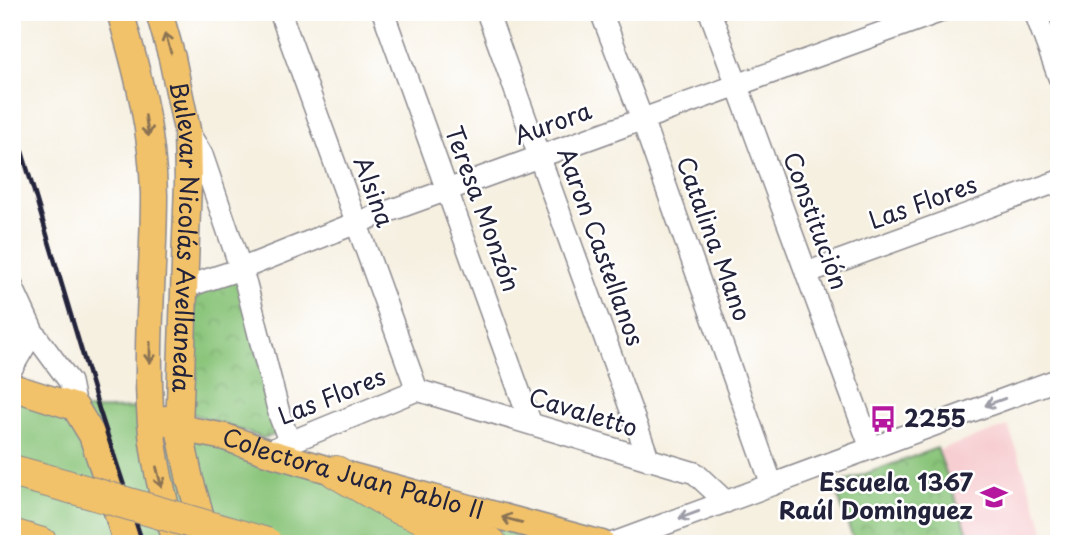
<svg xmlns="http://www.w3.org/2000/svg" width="1071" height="556" viewBox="0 0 1071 556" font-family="'Playpen Sans',sans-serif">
  <defs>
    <pattern id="park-crowns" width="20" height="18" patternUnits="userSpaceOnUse" patternTransform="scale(1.75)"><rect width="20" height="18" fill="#89c479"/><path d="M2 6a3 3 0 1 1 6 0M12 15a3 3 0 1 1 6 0" fill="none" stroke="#76a86a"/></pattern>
  </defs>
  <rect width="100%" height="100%" fill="#fff"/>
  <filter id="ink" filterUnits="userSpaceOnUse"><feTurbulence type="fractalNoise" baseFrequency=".0143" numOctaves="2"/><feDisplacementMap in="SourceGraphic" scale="14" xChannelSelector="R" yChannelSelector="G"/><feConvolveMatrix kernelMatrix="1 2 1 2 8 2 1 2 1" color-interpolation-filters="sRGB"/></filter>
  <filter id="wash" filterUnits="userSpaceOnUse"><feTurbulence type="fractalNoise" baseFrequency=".00686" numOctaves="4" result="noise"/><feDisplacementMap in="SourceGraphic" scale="28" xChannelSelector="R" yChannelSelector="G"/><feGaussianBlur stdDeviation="1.57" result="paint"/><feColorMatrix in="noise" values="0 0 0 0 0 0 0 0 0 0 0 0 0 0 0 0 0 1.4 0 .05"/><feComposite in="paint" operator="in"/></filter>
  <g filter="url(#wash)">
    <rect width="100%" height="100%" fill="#f6f0e1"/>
    <!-- built -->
    <path fill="#f7cfd2" d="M1008,426l8,22 33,96h-77l-33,-94z"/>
    <!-- grass -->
    <path fill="#89c479" stroke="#56735a" stroke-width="2" d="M12,387c20,6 44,17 65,21 24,4 48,-2 73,1l452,135h-590z"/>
    <!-- park -->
    <path fill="url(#park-crowns)" stroke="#56735a" stroke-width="2" d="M238,278l38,147 -1,10 -12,3 -73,-25 4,-112 13,-13z
      M937,448l35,96h-117l-21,-59z"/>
  </g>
  <g filter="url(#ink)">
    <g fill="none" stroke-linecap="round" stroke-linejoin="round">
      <defs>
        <path id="minor" d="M280,12l137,378
          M383,12l148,412
          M487,12l162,448
          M601,12l41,107 130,366
          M710,12l161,436
          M1035,12l24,65
          M187,130l15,25 44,129 34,133 10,26
          M806,273l253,-92
          M12,286l21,46 37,50 5,25
          M185,287l56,-18 115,-46 583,-211
          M12,368l21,-36
          M417,390l278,83 31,29
          M276,448l141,-58
          M611,544l448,-165"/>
        <g id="major">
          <path d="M120,12c18,60 33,121 34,183 0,71 -8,142 -4,213 2,46 13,93 27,136"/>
          <path id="s1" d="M159,12l13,46 15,72 1,53 -9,245 11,52 19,64"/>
          <path d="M12,387l63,20 17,28 13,38 22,71"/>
          <path id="s2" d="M166,419l13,9 46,9 42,15 69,20 266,72"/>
        </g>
        <path id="highway" d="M12,471l62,17
          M336,472l61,35 94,37
          M12,535l30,9"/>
      </defs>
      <!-- minor casing -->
      <use href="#minor" stroke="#8c898e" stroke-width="24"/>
      <!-- major casing -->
      <use href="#major" stroke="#8c898e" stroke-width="29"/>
      <!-- highway casing -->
      <use href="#highway" stroke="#8c898e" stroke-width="34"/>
      <!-- minor -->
      <use href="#minor" stroke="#fff" stroke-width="21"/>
      <!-- major -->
      <use href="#major" stroke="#f2c26a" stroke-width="26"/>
      <!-- highway -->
      <use href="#highway" stroke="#f2c26a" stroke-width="32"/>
      <!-- rail -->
      <path stroke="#22223b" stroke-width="4.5" d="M12,118l87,291 44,135"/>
      <defs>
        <path id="highway-bridge" d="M74,488l193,56"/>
      </defs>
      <!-- highway-bridge casing -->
      <use href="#highway-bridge" stroke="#8c898e" stroke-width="34" stroke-linecap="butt"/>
      <!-- highway-bridge -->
      <use href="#highway-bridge" stroke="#f2c26a" stroke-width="32"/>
    </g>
    <!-- one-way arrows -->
    <defs><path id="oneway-shaft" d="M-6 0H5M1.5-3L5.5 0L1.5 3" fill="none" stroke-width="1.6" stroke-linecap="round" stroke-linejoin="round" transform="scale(1.75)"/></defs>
    <g stroke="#8a7252">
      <use href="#oneway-shaft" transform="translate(168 43) rotate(-106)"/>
      <use href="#oneway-shaft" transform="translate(147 126) rotate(81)"/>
      <use href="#oneway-shaft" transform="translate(150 353) rotate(91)"/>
      <use href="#oneway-shaft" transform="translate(159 477) rotate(76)"/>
      <use href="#oneway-shaft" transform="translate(512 520) rotate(-165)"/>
    </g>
    <g stroke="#9c9ca7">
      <use href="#oneway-shaft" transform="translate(995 402) rotate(160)"/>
      <use href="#oneway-shaft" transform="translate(689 515) rotate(160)"/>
    </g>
  </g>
  <!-- icons -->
  <defs>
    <symbol id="bus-bare" viewBox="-9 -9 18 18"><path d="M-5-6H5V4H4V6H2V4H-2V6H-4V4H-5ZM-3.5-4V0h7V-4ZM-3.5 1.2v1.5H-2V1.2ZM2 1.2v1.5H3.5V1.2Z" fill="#b5179e" stroke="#fff" stroke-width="2.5" paint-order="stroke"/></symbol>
    <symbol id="school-bare" viewBox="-9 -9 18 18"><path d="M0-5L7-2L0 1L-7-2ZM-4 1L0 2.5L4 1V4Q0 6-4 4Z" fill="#b5179e" stroke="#fff" stroke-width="2.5" paint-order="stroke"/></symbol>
  </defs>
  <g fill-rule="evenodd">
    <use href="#bus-bare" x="864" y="400" width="38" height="38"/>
    <use href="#school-bare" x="975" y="478" width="38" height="38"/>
  </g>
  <g text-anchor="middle" stroke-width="5" stroke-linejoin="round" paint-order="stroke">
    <!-- street labels -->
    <g font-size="24" fill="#22223b" stroke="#fff">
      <text transform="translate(553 124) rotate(-20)" y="8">Aurora</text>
      <text transform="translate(373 192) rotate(70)" y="8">Alsina</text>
      <text transform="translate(923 203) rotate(-20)" y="8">Las Flores</text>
      <text transform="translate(482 209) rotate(70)" y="8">Teresa Monzón</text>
      <text transform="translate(815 221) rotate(70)" y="8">Constitución</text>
      <text dy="8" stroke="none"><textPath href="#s1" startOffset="228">Bulevar Nicolás Avellaneda</textPath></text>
      <text transform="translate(713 239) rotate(70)" y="8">Catalina Mano</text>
      <text transform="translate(600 247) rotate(70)" y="8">Aaron Castellanos</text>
      <text transform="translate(332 397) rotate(-22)" y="8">Las Flores</text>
      <text transform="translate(583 413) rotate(17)" y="8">Cavaletto</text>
      <text dy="8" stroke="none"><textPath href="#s2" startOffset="196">Colectora Juan Pablo II</textPath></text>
    </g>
    <!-- poi labels -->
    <g font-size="24" font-weight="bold" fill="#22223b" stroke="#fff" text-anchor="start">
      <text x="904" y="427">2255</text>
      <text x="973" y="491" text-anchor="end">Escuela 1367<tspan x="973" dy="28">Raúl Dominguez</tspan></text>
    </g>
  </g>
  <!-- margin -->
  <rect width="1071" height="556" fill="none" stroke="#fff" stroke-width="42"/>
</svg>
